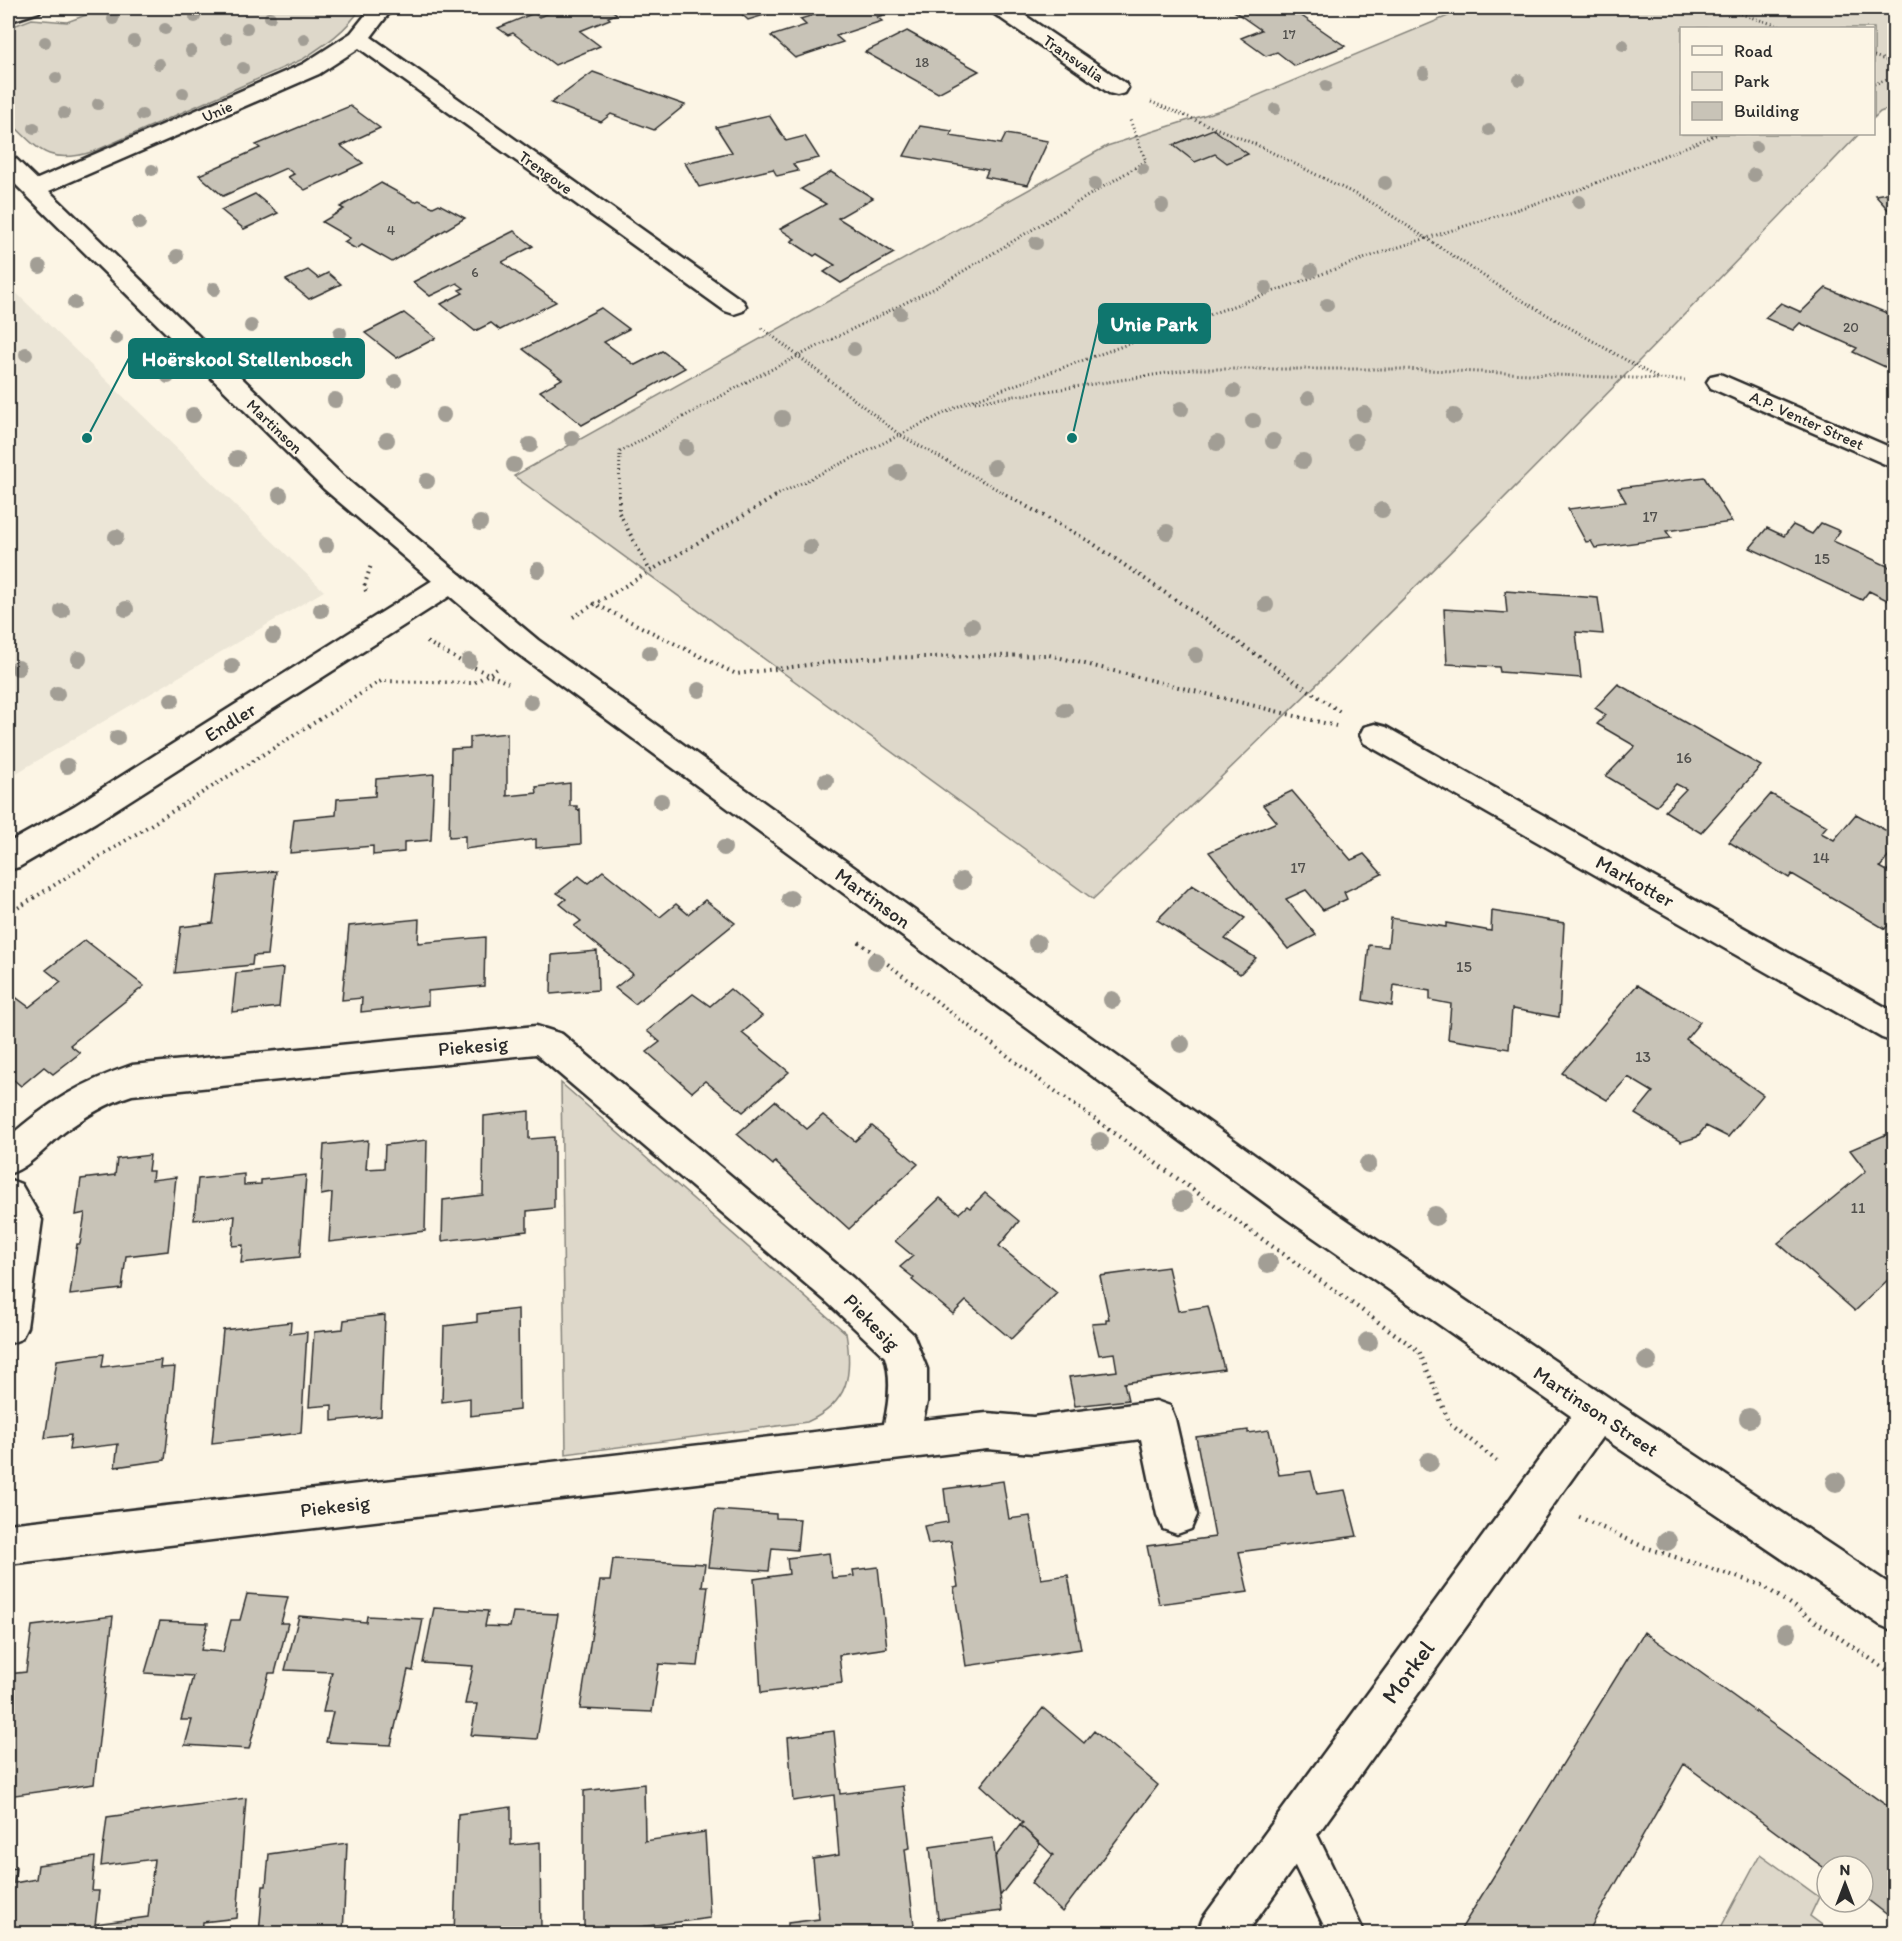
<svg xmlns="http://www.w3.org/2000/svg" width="1902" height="1941" viewBox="0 0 1902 1941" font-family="Itim,sans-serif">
  <rect width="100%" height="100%" fill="#fcf5e5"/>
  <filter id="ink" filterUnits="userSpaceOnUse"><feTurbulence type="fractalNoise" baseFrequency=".0167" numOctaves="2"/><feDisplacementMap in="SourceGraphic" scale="12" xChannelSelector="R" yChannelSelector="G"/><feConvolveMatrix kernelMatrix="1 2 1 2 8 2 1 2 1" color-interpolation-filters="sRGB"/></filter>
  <g filter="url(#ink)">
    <!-- built -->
    <path fill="#ece6d7" d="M8,285l316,306 -316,187z"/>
    <!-- green -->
    <path fill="#ded8ca" stroke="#84827a" stroke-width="1.5" d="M105,8h256c-15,23 -35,36 -58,51l-208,92c-47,15 -56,-1 -87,-31v-92l24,-9 35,3z
      M1467,8h427v99l-14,5 -6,6v-90h-192v106h177c-250,260 -503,518 -766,765l-579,-423 593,-330 123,-39z
      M561,1083l285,250c7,42 3,70 -39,89l-241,32z
      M1760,1854l59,43 -9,19 23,17h-115z"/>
    <!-- building -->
    <path fill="#c8c3b7" stroke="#2b2b2b" stroke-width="1.5" d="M562,8h46l9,6 -9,3 2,2 -30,12 20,15 -45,19 -42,-32 -5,2 -10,-7 36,-15 5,4z
      M741,8h46l-39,12 -12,-11z
      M837,8h42l7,6 -9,3 5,4 -46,15 7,6 -48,16 -24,-22 35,-11 -6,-6z
      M1234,8h56l55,38 -50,20 -18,-14 -11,4 -25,-18 20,-8 -30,-21z
      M907,31l72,40 -41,22 -73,-41z
      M593,72l92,33 -31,25 -43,-16 -10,8 -50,-19z
      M350,106l30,22 -39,18 22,17 -58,27 -17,-13 6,-3 -8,-6 -63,28 -24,-21 61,-27 -4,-3z
      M769,115l17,26 19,-5 14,22 -26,6 5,7 -21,5 -4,-7 -74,18 -14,-24 47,-11 -16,-25z
      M920,126l32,5 -2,5 51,8 5,-10 42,7 -20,44 -43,-8 3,-7 -84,-14z
      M1213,129l35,25 -21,9 -12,-9 -20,8 -22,-17z
      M831,172l42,26 -35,20 56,35 -53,30 -17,-11 11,-7 -18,-11 -3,2 -23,-15 4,-2 -15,-10 46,-25 -25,-15z
      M381,183l34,19 4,-2 14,7 6,-3 26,14 -73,44 -30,-17 -6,4 -12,-7 6,-4 -28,-16 22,-13 -4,-2z
      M1894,192v24l-19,-21z
      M255,194l23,19 -34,16 -23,-19z
      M514,231l19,15 -31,16 54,40 -56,28 -9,-7 -16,8 -34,-27 22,-11 -4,-3 5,-2 -7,-5 -27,13 -17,-14z
      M308,270l10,8 10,-5 13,11 -32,15 -23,-19z
      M1826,288l68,28v55l-41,-19 4,-4 -57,-25 -7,7 -28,-12 16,-15 20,9z
      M601,308l28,21 -25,13 31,23 27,-14 23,17 -103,57 -42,-34 22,-12 -39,-30z
      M404,313l32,25 -39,20 -32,-25z
      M1704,477l28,45 -66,9 5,7 -76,10 -4,-7 -5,1 -18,-33 58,-7 -8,-14z
      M1821,523l19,8 -7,10 61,28v25l-5,7 -20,-10 -7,9 -112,-52 17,-20 17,8 9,-11 19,9z
      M1505,591l93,7 5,36 -27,-2 5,46 -81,-6 -1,-5 -52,-3 -3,-55 63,4z
      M1618,684l143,82 -60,67 -36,-22 21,-22 -10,-5 -20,22 -50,-30 29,-30 -38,-22 9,-9 -11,-7z
      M507,733v63l30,-3 -1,-6 34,-4v23h7v4l3,-1 1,35 -45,4v-9l-71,10v-13l-16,1 2,-88 19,-1v-11z
      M434,774l-3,66 -27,2v10l-31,3v-9l-83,7 4,-34 42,-4 1,-16 38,-3 1,-17z
      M1292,791l59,69 13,-6 18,20 -38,18 3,7 -24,11 -17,-20 -20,9 30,36 -28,14 -79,-97 68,-30 -14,-17z
      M1771,794l56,32 -6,7 13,7 22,-26 38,21v15l-14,17 7,4 6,-7 1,1v53l-9,11 -93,-55 -3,4 -60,-36z
      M276,871l-9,84 -14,1 -1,9 -77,8 6,-46 32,-4 6,-47z
      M603,871l57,46 16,-13 12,10 17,-14 30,23 -100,81 -20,-16 18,-14 -59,-48 7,-5 -21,-17 6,-5 -9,-6 22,-17 9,7z
      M1192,885l53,33 -20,21 31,19 -16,16 -83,-54z
      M1492,911l72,12 -5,94 -47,-8 -3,40 -61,-10 3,-35 -21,-4v-9l-36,-6 -2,21 -29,-6 6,-55 19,2 3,-29 55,9v-4l45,8z
      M419,919l-1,24 67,-6 -1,49 -56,5v14l-67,7 1,-14 -20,2 7,-74z
      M85,940l59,46 -74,59 10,8 -27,21 -9,-7 -23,19 -13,-11v-74l6,-5 15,11 32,-25 -15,-12z
      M597,951l1,39 -47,4 1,-39z
      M283,968l-4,39 -47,5 4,-39z
      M1637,985l63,37 -14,17 77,56 -35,42 -22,-11 -9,11 -16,5 -46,-28 18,-22 -25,-15 -21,23 -45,-27z
      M730,989l32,27 -20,17 47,39 -46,40 -38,-31 -13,11 -45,-40 13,-10 -13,-11 46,-37 17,12z
      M775,1101l32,28 16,-14 32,26 17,-15 46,38 -69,65 -74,-67 -2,3 -36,-31z
      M529,1111v28l25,-2v71l-27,3v20l-85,10 1,-41 40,-5 1,-79z
      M1892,1132l2,3v139l-39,37 -77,-68 88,-72 -16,-21z
      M368,1140l-2,29 18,-1 1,-23 42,-5 -2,91 -96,11 3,-49 -11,2 3,-50z
      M150,1155l-2,16h5l-1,9 24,-3 -8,74 -42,5 -4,33 -52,6 7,-51h3l5,-31 -9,2 5,-36 34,-4 2,-16z
      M244,1174v11l17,-1v-4l45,-5 -6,82 -59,6 2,-18 -11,1 3,-30 -41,4 4,-41z
      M985,1193l34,28 -20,25 58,47 -46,46 -45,-38 -13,13 -41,-34 2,-2 -14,-11 13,-11 -18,-15 45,-43 19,15 8,-7 3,2z
      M1168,1267l10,44 30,-5 16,63 -100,14 4,17 -53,6 -6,-29 48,-6 -3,-18 -15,2 -7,-31 14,-1v-4h3l-9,-43z
      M518,1309l1,101 -49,6v-18l-28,4 2,-76 33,-4v-8z
      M385,1315l-4,101 -49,5v-16l-23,2 5,-75 29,-3 1,-9z
      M291,1322l-1,12 17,-2 -6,101 -89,10 11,-113z
      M104,1354l-2,13 59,-7 -1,8 15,-1 -10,93 -50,7 3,-23 -49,6 2,-15 -26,3 12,-78z
      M1248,1430v3l21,-3 10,45 32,-4 6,23 28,-4 12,46 -118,16 9,40 -89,12 -12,-58 68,-9 -19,-100z
      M1003,1481l6,38 21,-3 11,63 27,-4 13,74 -115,17 -12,-78 4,-1 -7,-46 -23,3 -4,-18 24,-4 -4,-33z
      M715,1510l61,4v4l24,1 -3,31 -25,-2 -3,23 -61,-4z
      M829,1553l3,25 22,-2 -1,-6 25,-3 9,81 -48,7 3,28 -81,10 -7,-114 35,-5 -2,-16z
      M613,1559l92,5 -3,22h6l-10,80 -39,-2 -7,48 -72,-3 20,-128h10z
      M247,1594l41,3 -7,26h7l-13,50h-6l-20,76 -64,-4 7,-25h-11l12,-44 -48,-3 15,-52 48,2 -7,27 22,2 8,-32h9z
      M434,1608l54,3 -3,15 25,1 3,-15 45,2 -21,125 -66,-4 6,-31h-12l8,-38 -50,-3z
      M113,1616l-19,168 -86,12v-122l18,-2 6,-46z
      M299,1616l67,6 1,-6 56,3 -10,52 -5,-1 -17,75 -65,-3 7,-30h-10l9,-40 -47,-2z
      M1644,1632l250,179v109l-31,-24v-30h-36v4l-143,-106 -97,170h-129z
      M1043,1708l41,35 10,-12 64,54 -96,127 -31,-29 22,-28 -33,-30 3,-2 -42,-38z
      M834,1731l6,63 63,-8 7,62 -5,1 10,85h-127v-11l31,-4 -6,-60 26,-4 -5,-60 -41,6 -5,-64z
      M644,1784l1,57 60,-9 5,86 -126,16v-143z
      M246,1798l-9,120 -34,4 -1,12h-108l1,-10 53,-7 6,-58 -53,7 6,-49z
      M511,1807v38l29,-3 1,92h-87l4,-120z
      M1020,1825l20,19 -40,52 -5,-39z
      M993,1838l9,73 -64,8 -8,-72z
      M347,1843l-4,91h-84l4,-48h3l3,-32z
      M95,1857l-3,34h7l-5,43h-86v-65l8,-1 -2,15 22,-4 2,-14z"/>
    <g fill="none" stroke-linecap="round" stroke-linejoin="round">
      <defs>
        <path id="lane" d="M18,8h24l-3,4 -31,10v-11z
          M1295,1811l13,5 57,118h-37l-51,-105 5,-13z"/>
        <path id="street" d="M371,8h22l-22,29 372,264 3,5 -3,5 -9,3 -9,-3 -366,-263 -40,26 -277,120 -8,2 -8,-2 -4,-5 4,-5 277,-120 48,-31z
          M991,8h23l111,75 3,5 -3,5 -8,2 -8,-2 -116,-80z
          M1720,374l174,75v19l-183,-80 -4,-6 4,-6z
          M451,572l10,3 4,7 -4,7 -365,233 -77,45 -11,3v-27l66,-37 367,-231z
          M1375,724l11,3 508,285v30l-12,-4 -518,-295 -4,-8 4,-8z
          M536,1026l26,8 291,244 60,56 14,35v33l-4,18 64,-7 46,4 123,-16 14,5 5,13 22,96 -6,14 -14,5 -14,-5 -6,-14 -16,-76 -108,14 -46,-4 -979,115v-40l876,-100c5,-22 8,-45 1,-67l-58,-55 -291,-248 -404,41c-25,8 -48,22 -69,38 -17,14 -34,35 -55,41v-36c39,-35 74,-56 124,-73z
          M8,1179l13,5 21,36 -15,107 -6,12 -13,5z"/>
        <path id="secondary" d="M8,157l8,2 328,318 194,163 775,557 298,202 283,188v44l-14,-6 -278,-188 -356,497h-49l6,-16 368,-502 -284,-197 -769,-565 -194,-165 -316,-312z"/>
      </defs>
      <!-- lane casing -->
      <use href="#lane" stroke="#2b2b2b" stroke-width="5"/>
      <!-- street casing -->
      <use href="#street" stroke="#2b2b2b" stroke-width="5"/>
      <!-- secondary casing -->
      <use href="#secondary" stroke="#2b2b2b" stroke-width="5"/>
      <!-- path-far2 -->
      <path stroke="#2b2b2b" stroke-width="3" stroke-dasharray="1 3" stroke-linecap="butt" d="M1722,8l63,20
        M1874,56l20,7
        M1874,84l20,-7
        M1151,102l104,42 116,58 140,92 148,85
        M762,328l138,107 109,61
        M975,402l218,-33h208l284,11
        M619,496l1,-44 132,-73 185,-92 209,-126 -16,-41
        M775,496l190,-93 412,-149 204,-65 137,-55"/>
      <!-- path-far1 -->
      <path stroke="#2b2b2b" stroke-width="4" stroke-dasharray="1.5 4.5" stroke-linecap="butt" d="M619,495v18l30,56
        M1006,495l83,46 253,172
        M366,591l-2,-4 7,-22
        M593,603l143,71 128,-16 185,-3 287,71
        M573,617l205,-122
        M427,642l35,20 46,21
        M8,914l373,-233 93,2 23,-14
        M859,942l175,134 76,54"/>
      <!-- path -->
      <path stroke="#2b2b2b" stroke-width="4.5" stroke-dasharray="1.5 5" stroke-linecap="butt" d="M1108,1129l311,222 31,73 47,37
        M1579,1517l65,30 118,38 132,90"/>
      <!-- lane -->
      <use href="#lane" fill="#fcf5e5" fill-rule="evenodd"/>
      <!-- street -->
      <use href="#street" fill="#fcf5e5" fill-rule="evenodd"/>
      <!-- secondary -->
      <use href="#secondary" fill="#fcf5e5" fill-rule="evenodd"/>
    </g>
    <!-- trees -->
    <g fill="#a29e95">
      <circle cx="195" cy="17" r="6"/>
      <circle cx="270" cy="17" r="6"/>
      <circle cx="113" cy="19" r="6"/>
      <circle cx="247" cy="28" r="6"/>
      <circle cx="165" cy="29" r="6"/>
      <circle cx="226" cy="39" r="6"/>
      <circle cx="304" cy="39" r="6"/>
      <circle cx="134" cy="41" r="6"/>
      <circle cx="45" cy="42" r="6"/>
      <circle cx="1623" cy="45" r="6"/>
      <circle cx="191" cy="51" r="6"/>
      <circle cx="159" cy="64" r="6"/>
      <circle cx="243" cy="68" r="6"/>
      <circle cx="1424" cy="73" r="6"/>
      <circle cx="56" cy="78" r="6"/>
      <circle cx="1519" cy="80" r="6"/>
      <circle cx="1326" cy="86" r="6"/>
      <circle cx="183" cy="93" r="6"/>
      <circle cx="98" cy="104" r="6"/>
      <circle cx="1275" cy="109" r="6"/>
      <circle cx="64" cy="113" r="6"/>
      <circle cx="142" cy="115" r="6"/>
      <circle cx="34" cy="128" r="6"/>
      <circle cx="1489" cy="130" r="6"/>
      <circle cx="1756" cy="147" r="6"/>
      <circle cx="1143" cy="169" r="6"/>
      <circle cx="152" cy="170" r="6"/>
      <circle cx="1754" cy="175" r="7"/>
      <circle cx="1385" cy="183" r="7"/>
      <circle cx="1095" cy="184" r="7"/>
      <circle cx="1579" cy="202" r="7"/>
      <circle cx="1162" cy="206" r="7"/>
      <circle cx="139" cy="223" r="7"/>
      <circle cx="1036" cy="243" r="7"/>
      <circle cx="177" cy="256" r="7"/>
      <circle cx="40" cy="267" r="7"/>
      <circle cx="1311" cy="271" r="7"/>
      <circle cx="1266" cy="288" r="7"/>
      <circle cx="214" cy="289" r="7"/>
      <circle cx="74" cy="303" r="7"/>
      <circle cx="1327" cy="305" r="7"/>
      <circle cx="900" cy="313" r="7"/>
      <circle cx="251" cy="326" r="7"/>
      <circle cx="340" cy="333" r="7"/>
      <circle cx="116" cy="338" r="7"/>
      <circle cx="854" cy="349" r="7"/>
      <circle cx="26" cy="354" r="7"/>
      <circle cx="168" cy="377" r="7"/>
      <circle cx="395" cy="381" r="7"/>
      <circle cx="1234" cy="391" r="7"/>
      <circle cx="1308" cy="398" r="7"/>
      <circle cx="335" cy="400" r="8"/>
      <circle cx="1181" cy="409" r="8"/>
      <circle cx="1364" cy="414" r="8"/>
      <circle cx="193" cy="415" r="8"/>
      <circle cx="443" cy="415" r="8"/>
      <circle cx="1454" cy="416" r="8"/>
      <circle cx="782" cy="418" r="8"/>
      <circle cx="1253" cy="421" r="8"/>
      <circle cx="572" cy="438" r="8"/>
      <circle cx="387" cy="440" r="8"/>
      <circle cx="1273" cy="441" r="8"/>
      <circle cx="1355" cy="441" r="8"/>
      <circle cx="1217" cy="443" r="8"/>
      <circle cx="530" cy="445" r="8"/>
      <circle cx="686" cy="448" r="8"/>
      <circle cx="237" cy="458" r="8"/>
      <circle cx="1303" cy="461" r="8"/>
      <circle cx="514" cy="465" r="8"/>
      <circle cx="994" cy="467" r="8"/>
      <circle cx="898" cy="472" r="8"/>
      <circle cx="427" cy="481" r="8"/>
      <circle cx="280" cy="495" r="8"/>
      <circle cx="1382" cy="510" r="8"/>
      <circle cx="480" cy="523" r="8"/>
      <circle cx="1167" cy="532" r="8"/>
      <circle cx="116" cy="537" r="8"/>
      <circle cx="326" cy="545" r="8"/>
      <circle cx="810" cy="547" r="8"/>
      <circle cx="538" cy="570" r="8"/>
      <circle cx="1266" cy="605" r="8"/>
      <circle cx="126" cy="609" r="8"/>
      <circle cx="321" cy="610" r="8"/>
      <circle cx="62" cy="611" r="8"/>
      <circle cx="972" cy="626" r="8"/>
      <circle cx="273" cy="636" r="8"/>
      <circle cx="650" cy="653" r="8"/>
      <circle cx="1196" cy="655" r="8"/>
      <circle cx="79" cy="659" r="8"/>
      <circle cx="469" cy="661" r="8"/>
      <circle cx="232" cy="666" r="8"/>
      <circle cx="18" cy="668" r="8"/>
      <circle cx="699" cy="690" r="8"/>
      <circle cx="57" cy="694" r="8"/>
      <circle cx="172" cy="700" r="8"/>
      <circle cx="531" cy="702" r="8"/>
      <circle cx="1065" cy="710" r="8"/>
      <circle cx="117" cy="738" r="8"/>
      <circle cx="67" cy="766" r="8"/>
      <circle cx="826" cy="781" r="8"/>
      <circle cx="661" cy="801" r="8"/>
      <circle cx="724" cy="848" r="8"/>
      <circle cx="962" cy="881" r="9"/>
      <circle cx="790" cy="899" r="9"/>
      <circle cx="1037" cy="943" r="9"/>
      <circle cx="876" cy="961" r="9"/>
      <circle cx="1112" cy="1000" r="9"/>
      <circle cx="1181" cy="1044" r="9"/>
      <circle cx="1100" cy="1141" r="9"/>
      <circle cx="1368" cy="1164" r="9"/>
      <circle cx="1183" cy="1201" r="10"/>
      <circle cx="1435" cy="1216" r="10"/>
      <circle cx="1268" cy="1263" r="10"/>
      <circle cx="1368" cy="1342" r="10"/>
      <circle cx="1647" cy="1361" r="10"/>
      <circle cx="1749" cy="1418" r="10"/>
      <circle cx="1429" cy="1462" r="10"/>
      <circle cx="1836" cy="1482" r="10"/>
      <circle cx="1667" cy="1541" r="10"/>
      <circle cx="1787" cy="1633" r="10"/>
    </g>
  </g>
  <g text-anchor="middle" stroke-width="4.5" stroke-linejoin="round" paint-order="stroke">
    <!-- far-number labels -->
    <g font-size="14" fill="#52514e">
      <text x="1289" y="39">17</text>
      <text x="922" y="67">18</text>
      <text x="391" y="235">4</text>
      <text x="475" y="277">6</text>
      <text x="1851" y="332">20</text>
    </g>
    <!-- far-street labels -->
    <g font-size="16" fill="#2b2b2b" stroke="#fcf5e5">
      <text transform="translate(1074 58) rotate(35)" y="6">Transvalia</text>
      <text transform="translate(217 111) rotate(-24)" y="6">Unie</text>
      <text transform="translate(546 172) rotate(36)" y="6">Trengove</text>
      <text transform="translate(1807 420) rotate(24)" y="6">A.P. Venter Street</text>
      <text transform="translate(275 426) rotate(44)" y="6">Martinson</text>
    </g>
    <!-- number labels -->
    <g font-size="16" fill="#52514e">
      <text x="1650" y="522">17</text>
      <text x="1822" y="564">15</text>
      <text x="1684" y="763">16</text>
      <text x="1821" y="863">14</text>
      <text x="1298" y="873">17</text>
      <text x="1464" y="972">15</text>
      <text x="1643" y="1062">13</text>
      <text x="1858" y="1213">11</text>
    </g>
    <!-- street labels -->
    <g font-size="20" fill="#2b2b2b" stroke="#fcf5e5">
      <text transform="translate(230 722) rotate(-32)" y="7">Endler</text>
      <text transform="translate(1635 881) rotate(29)" y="7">Markotter</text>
      <text transform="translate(873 898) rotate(36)" y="7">Martinson</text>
      <text transform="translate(473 1046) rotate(-5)" y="7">Piekesig</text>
      <text transform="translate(872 1322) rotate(46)" y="7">Piekesig</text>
      <text transform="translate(1596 1411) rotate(34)" y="7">Martinson Street</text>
      <text transform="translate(335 1506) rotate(-7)" y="7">Piekesig</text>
    </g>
    <!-- near-street labels -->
    <g font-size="24" fill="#2b2b2b" stroke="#fcf5e5">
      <text transform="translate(1408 1672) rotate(-54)" y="8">Morkel</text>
    </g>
  </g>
  <!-- callouts -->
  <path fill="none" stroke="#0f766e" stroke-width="2" d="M1072 438L1099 323M87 438L129 358"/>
  <g fill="#0f766e" stroke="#fcf5e5" stroke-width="2">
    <circle cx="1072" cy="438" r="6"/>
    <circle cx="87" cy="438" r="6"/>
  </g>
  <g fill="#0f766e" stroke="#0f766e" stroke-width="2">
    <rect x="1099" y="304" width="111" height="39" rx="6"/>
    <rect x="129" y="339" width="235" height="39" rx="6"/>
  </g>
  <g font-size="21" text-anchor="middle" font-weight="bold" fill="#fff">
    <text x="1154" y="331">Unie Park</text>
    <text x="247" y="366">Hoërskool Stellenbosch</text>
  </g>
  <!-- margin -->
  <rect width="1902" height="1941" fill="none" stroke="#fcf5e5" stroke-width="30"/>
  <rect x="15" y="15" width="1872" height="1911" fill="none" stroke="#2b2b2b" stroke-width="2" filter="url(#ink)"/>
  <!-- legend -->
  <rect x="1680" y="27" width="195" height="108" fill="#fcf5e5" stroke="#a8a49b" stroke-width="1.5"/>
  <rect x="1692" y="46" width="30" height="9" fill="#fcf5e5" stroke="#a8a49b" stroke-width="1.5"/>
  <text x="1734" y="57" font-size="18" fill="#2b2b2b">Road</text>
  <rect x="1692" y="72" width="30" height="18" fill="#ded8ca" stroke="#a8a49b" stroke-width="1.5"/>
  <text x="1734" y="87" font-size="18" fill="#2b2b2b">Park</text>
  <rect x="1692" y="102" width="30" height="18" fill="#c8c3b7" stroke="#a8a49b" stroke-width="1.5"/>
  <text x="1734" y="117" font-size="18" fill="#2b2b2b">Building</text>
  <!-- north arrow -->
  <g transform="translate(1845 1884)"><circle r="28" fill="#fcf5e5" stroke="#a8a49b" stroke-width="1.5"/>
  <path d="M0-4.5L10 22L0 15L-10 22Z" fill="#2b2b2b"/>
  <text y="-9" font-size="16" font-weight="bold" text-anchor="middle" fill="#2b2b2b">N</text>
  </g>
</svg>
